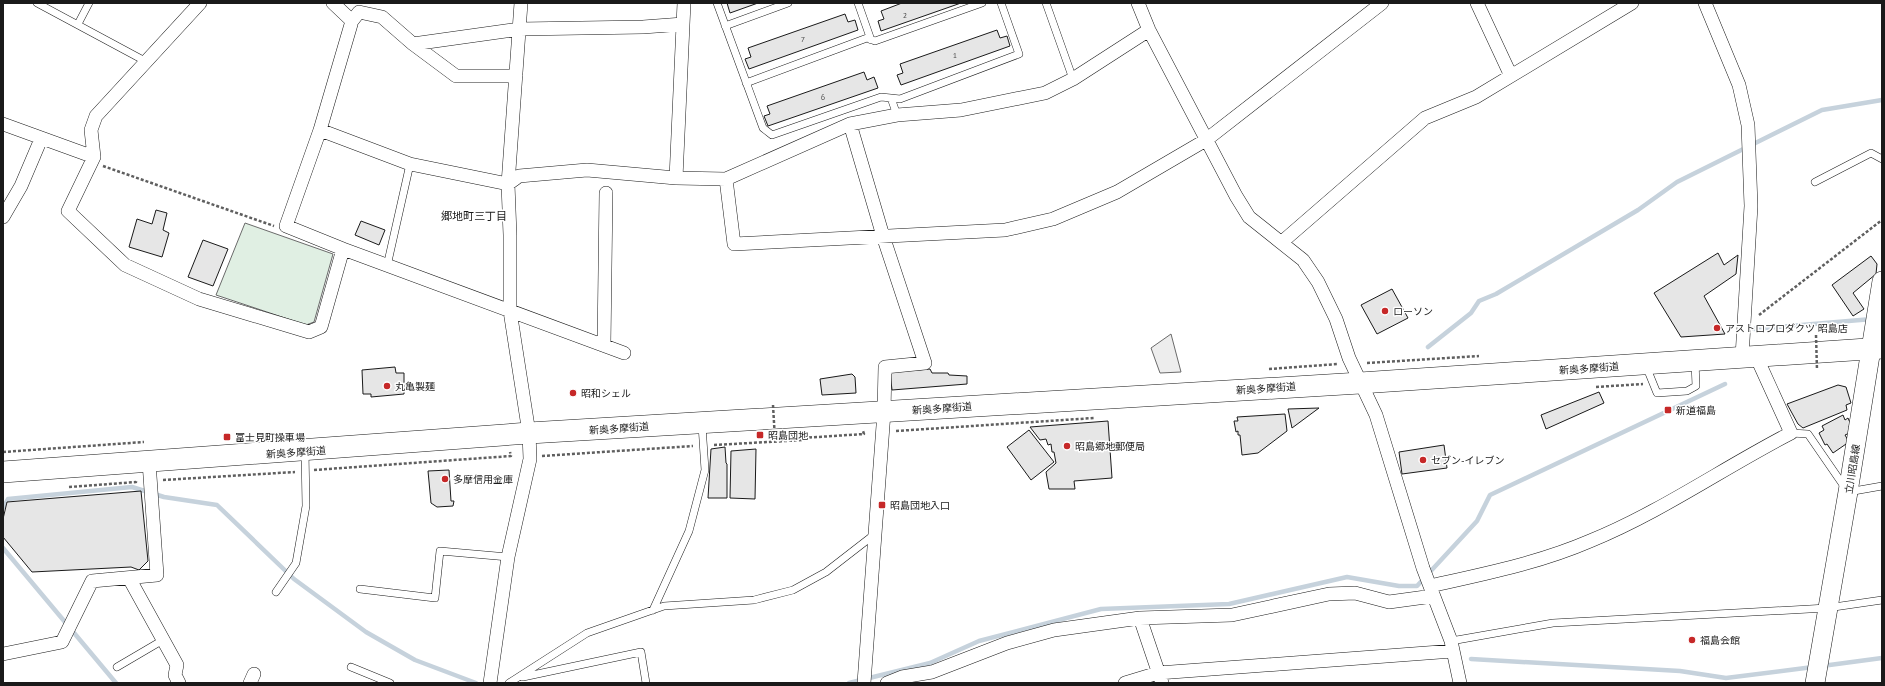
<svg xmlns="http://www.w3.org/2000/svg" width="1885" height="686" viewBox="0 0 1885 686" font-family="'PT Sans','Noto Sans JP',sans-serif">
  <rect width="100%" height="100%" fill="#fff"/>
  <!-- green -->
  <path fill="#e0efe3" stroke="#6a6a6a" d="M245,223l88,31 -19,68 -8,3 -90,-30z"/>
  <!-- parking -->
  <path fill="#ededed" stroke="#6a6a6a" d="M1171,334l10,38 -21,1 -9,-25z"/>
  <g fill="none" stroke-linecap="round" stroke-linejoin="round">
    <!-- stream -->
    <path stroke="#c6d2dc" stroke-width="4.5" d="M1754,329l118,-10
      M1428,347l43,-34 8,-12 17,-7 142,-84 39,-28 145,-72 60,-10
      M3,508l5,-9 124,-12 32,10 53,8 77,74 72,53 49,28 61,23
      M3,548l113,135
      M1471,659l209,12 46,7 87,-11
      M1822,666l60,-8
      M849,683l81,-20 49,-22 122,-32 128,-5 118,-27 52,9h18l60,-65 13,-26 235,-111"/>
  </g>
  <!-- building -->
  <path fill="#e6e6e6" stroke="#1a1a1a" d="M727,3h31l-28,10z
    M902,3h59l-80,28 -3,-10 6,-2 -3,-8z
    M845,14l3,8 7,-2 3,10 -109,39 -4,-10 6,-2 -3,-9z
    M997,30l3,8 7,-2 3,10 -109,39 -4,-10 6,-2 -3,-9z
    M864,72l3,8 7,-3 4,11 -110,38 -4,-10 6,-2 -3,-8z
    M156,210l11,3 -4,17 6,3 -7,24 -33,-10 8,-28 15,5z
    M361,221l24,9 -6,15 -24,-10z
    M203,240l25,9 -15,37 -25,-9z
    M1718,253l6,12 14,-10 -2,19 -32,22 21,38 -44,3 -27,-44z
    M1871,256l6,8 -1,10 -23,19 11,16 -11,7 -21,-31z
    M1392,289l16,29 -31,16 -16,-29z
    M395,367l1,6h8v21l-33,3v-3h-8l-1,-24z
    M930,369l2,4h16l1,2 18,1v8l-75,6 -2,-18z
    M852,374l3,3 1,16 -34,2 -2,-16z
    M1838,385l8,2 5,16 -5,2 1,5 -44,18 -5,-4 -11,-20z
    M1599,392l5,11 -58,26 -5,-14z
    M1319,408l-27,20 -4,-19z
    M1285,414l2,17 -29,22 -16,2 -2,-20h-2v-4l-2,1 -2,-11h4l-1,-4z
    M1843,415l2,5 3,-2 3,7 -2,1 3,6 -7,3 4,7 -16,11 -6,-9 -2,1 -6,-12 5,-3 -2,-4z
    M1108,421l4,57 -38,3 1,8h-26l-3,-17 10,-9 -2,-11h-2l-1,-8 -3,1 -2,-6 -6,1 -10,-13z
    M1029,430l25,32 -23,18 -24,-33z
    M1444,445l3,23 -45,6 -3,-22z
    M725,447l1,16 1,1v34h-19l3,-49z
    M756,449l-1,50 -25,-1 1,-47z
    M449,470l2,31h3l-1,5 -16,1 -6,-4 -3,-32z
    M141,491l7,70 -9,9 -8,-3 -99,5 -29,-35v-18l4,-17z"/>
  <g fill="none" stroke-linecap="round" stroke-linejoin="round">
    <defs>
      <path id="service" d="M37,3l108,58
        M717,3l46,125 9,7 109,-38 10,1
        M858,3l13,37
        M1046,3l27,76
        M78,24l11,-21
        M725,26l63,-23
        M746,83l121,-45 8,3 107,-38
        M897,115l-6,-17 9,1 119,-45 -18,-51
        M1815,182l56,-29 11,6
        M387,266l23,-102
        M1646,366l11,27 30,-2 9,-5 -1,-24
        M1791,433l17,1 40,58 34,-6
        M360,589l75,9 5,-47 68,6
        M276,592l20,-29 10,-57 -1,-55
        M653,610l36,-79 16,-61 -3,-45
        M1451,641l102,-18 274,-15 55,-8
        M117,667l46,-27
        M351,667l39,16
        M523,677l118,-25 5,31
        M509,683l78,-50 77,-27 90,-6 39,-10 33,-18 49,-38"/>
      <path id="minor" d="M333,3l19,18
        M1138,3l11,27 87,166 13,21 54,43 15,22 18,37 13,39 27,57 47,153 28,73 9,42
        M1477,3l34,73
        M1705,3l34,82 9,40 3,81 -9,151
        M413,44l107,-15 123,-2 40,-3
        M516,76h-60l-43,-32 -31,-27 -23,-5 -7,9 -32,109 90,34 98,20 11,-8 68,-6 89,8 50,1 124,-55 47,-9 64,-5 84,-17 28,-14 76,-49
        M3,124l91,33 -3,-27 5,-14 104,-113
        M850,124l33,112 42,127 -40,4 -1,45 -20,271
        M320,130l-34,96 57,23
        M94,157l-26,54 57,54 74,34 110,33 12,-5 22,-78 281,104
        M676,178l8,-175
        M726,179l8,65 271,-14 48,-11 64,-27 89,-52 176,-137
        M3,217l18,-31 20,-47
        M1282,242l143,-124 51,-21 156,-94
        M604,345l2,-152
        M129,578l48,87 -2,10 4,8
        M1430,586c54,-12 109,-23 160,-45 71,-29 133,-73 201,-108l-35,-77
        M1140,618l22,65
        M3,654l59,-12 30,-61 65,-6 -8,-113
        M250,683l4,-9
        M490,683l18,-126 22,-98 -1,-26 -19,-122v-76l-2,-51 13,-181
        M887,683l15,-6 30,-5 75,-29 47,-13 86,-12 92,-3 97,-21 26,-1 34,9 44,-6
        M1125,683l33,-10 295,-22"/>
      <path id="secondary" d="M1815,683l33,-191 34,-211"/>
      <path id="primary" d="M3,472l526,-39 831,-50 522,-35"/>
    </defs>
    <!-- service casing -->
    <use href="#service" stroke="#1a1a1a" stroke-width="8"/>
    <!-- minor casing -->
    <use href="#minor" stroke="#1a1a1a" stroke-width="14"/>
    <!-- secondary casing -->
    <use href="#secondary" stroke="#1a1a1a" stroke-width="20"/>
    <!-- primary casing -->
    <use href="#primary" stroke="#1a1a1a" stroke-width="22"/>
    <!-- path -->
    <path stroke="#5f5f5f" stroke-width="2.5" stroke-dasharray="3 2" stroke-linecap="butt" d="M103,166l171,60
      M1759,315l123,-95
      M1367,363l112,-7
      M1269,369l69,-5
      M1596,387l47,-3
      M896,431l198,-13
      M775,440l27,-2
      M714,445l90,-5 -2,-2 62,-4 -1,-3
      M3,452l141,-10
      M542,456l151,-10
      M314,470l197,-14 -1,-4
      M163,480l132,-8
      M69,487l67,-5v-2"/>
    <!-- service -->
    <use href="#service" stroke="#fff" stroke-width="7"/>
    <!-- minor -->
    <use href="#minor" stroke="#fff" stroke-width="13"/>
    <!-- secondary -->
    <use href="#secondary" stroke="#fff" stroke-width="19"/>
    <!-- primary -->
    <use href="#primary" stroke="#fff" stroke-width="21"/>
    <!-- path-bridge -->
    <path stroke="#5f5f5f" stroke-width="2.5" stroke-dasharray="3 2" stroke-linecap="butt" d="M1816,335l1,35
      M773,405l2,35"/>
  </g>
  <!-- markers -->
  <g fill="#c62828" stroke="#fff" stroke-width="1.5">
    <circle cx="1385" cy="311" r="4"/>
    <circle cx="1717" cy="328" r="4"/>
    <circle cx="387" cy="386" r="4"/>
    <circle cx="573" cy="393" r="4"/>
    <rect x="1664" y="406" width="8" height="8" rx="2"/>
    <rect x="756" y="431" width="8" height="8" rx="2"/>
    <rect x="223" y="433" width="8" height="8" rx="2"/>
    <circle cx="1067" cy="446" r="4"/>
    <circle cx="1423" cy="460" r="4"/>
    <circle cx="445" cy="479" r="4"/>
    <rect x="878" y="501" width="8" height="8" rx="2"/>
    <circle cx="1692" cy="640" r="4"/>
  </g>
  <g text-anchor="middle" stroke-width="3" stroke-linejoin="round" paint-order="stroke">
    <!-- number labels -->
    <g font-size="8" fill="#4d4d4d">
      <text x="905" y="18">2</text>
      <text x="803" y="42">7</text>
      <text x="955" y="58">1</text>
      <text x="823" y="100">6</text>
    </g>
    <!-- poi labels -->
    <g font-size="10" fill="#1a1a1a" stroke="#fff" text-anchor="start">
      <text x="1393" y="315">ローソン</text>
      <text x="1725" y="332">アストロプロダクツ 昭島店</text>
      <text x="395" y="390">丸亀製麺</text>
      <text x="581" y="397">昭和シェル</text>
      <text x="1676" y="414">新道福島</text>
      <text x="768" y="439">昭島団地</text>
      <text x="235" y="441">富士見町操車場</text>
      <text x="1075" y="450">昭島郷地郵便局</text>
      <text x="1431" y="464">セブン-イレブン</text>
      <text x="453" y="483">多摩信用金庫</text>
      <text x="890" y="509">昭島団地入口</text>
      <text x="1700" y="644">福島会館</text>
    </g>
    <!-- street labels -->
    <g font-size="10" fill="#1a1a1a" stroke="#fff">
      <text transform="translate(1589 368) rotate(-4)" y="4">新奥多摩街道</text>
      <text transform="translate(1266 388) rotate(-4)" y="4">新奥多摩街道</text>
      <text transform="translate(942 408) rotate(-4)" y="4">新奥多摩街道</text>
      <text transform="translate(619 428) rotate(-4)" y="4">新奥多摩街道</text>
      <text transform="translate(296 452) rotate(-4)" y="4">新奥多摩街道</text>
      <text transform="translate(1852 469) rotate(-81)" y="4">立川昭島線</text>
    </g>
    <!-- neighbourhood labels -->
    <g font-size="11" fill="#1a1a1a" stroke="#fff">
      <text x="474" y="220">郷地町三丁目</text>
    </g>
  </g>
  <!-- border -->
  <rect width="1885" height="686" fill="none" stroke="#1a1a1a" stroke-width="8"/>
</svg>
